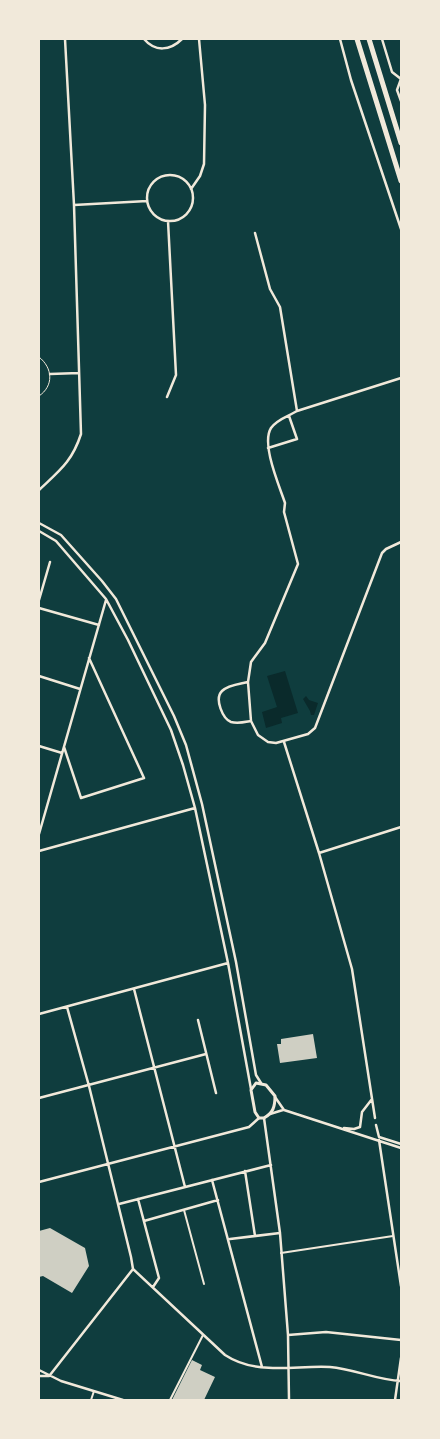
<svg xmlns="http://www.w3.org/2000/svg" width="440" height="1439" viewBox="0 0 440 1439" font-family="Roboto,sans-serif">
  <rect width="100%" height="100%" fill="#0f3d3e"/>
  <!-- water -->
  <path fill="#0a2a2b" d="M285,671l13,42 -17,5 1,5 -16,5 -4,-16 15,-5 -10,-31z
    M306,696l3,4 9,3 -4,12h-3l-1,-4 -7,-12z"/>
  <!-- building -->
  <path fill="#cfcfc3" d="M313,1034l4,24 -37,5 -3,-19h4v-5z
    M50,1228l35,20 4,18 -17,27 -29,-17 -4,1v-46z
    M192,1360l10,5 -2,5 15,7 -11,23h-32z"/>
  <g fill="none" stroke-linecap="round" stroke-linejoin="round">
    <!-- service -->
    <path stroke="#f1e9da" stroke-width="1" d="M39,357c14,11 15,29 0,39"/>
    <!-- pedestrian -->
    <path stroke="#f1e9da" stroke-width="2" d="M184,1210l20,74
      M281,1253l112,-17
      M91,1400l3,-9
      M170,1400l33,-65"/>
    <!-- minor -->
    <path stroke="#f1e9da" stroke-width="2.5" d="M144,39c11,13 26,12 38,0
      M340,39l11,41 50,149
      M382,39l10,33 9,7
      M401,79l-4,11 4,11
      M147 198a23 23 0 1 1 46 0a23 23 0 1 1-46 0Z
      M191,189l9,-13 4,-12 1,-59 -6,-66
      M74,205l73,-4
      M255,233l15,56 10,18 17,104 104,-33
      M50,374l29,-1
      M167,397l9,-22 -8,-154
      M297,411c-8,5 -20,8 -26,17 -10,16 8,57 14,75l-1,9 14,52 -33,79 -14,19 -3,20 3,39 7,14 10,7 8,1 32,-9 7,-6 67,-175 4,-4 15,-7
      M268,448l29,-9 -8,-23
      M39,490c20,-19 33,-28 42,-56l-7,-229 -9,-166
      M39,523l22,12 41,46 14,18 58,117 12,29 16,59 34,158 20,113 5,8
      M39,531l17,10 50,58 22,41 43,90 12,35 12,43 33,155 23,126
      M39,600l11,-38
      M39,608l60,17
      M39,676l41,13
      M248,682c-8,2 -20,3 -26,9 -8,8 1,28 9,31 7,2 14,0 20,-1
      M284,742l35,111 33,116 23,149
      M39,746l23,7
      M64,747l17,51 63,-20 -55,-120
      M39,834l67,-234
      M39,851l156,-43
      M319,853l82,-26
      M134,989l51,198
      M67,1007l22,79 42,171 2,12 92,86c32,21 70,10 105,12 24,2 47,13 71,14
      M39,1014l189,-51
      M198,1020l18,73
      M275,1097l9,13
      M39,1098l167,-44
      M284,1110l117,38
      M270,1114l13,-4
      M264,1118l16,115 8,102 1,65
      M376,1125l3,12 22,7
      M344,1128l10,1 6,-2 2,-15 10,-13
      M379,1140l22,146
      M245,1171l10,65
      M212,1180l50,187
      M39,1182l210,-55 10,-9
      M138,1199l21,79 -6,9
      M119,1204l152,-39
      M144,1221l74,-21
      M230,1239l50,-6
      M288,1335l38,-3 75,8
      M39,1370l22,11 62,19
      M50,1375l83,-106
      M39,1376h10
      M395,1400l6,-42"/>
    <!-- tertiary -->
    <path stroke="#f1e9da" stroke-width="3" d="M256,1083l10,2 9,11c0,11 -2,17 -11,22h-5l-4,-6 -4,-22z"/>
    <!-- motorway -->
    <path stroke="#f1e9da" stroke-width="5" d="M357,39l44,142
      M369,39l32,104"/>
  </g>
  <!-- border -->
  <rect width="440" height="1439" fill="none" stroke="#f1e9da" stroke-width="80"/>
</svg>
